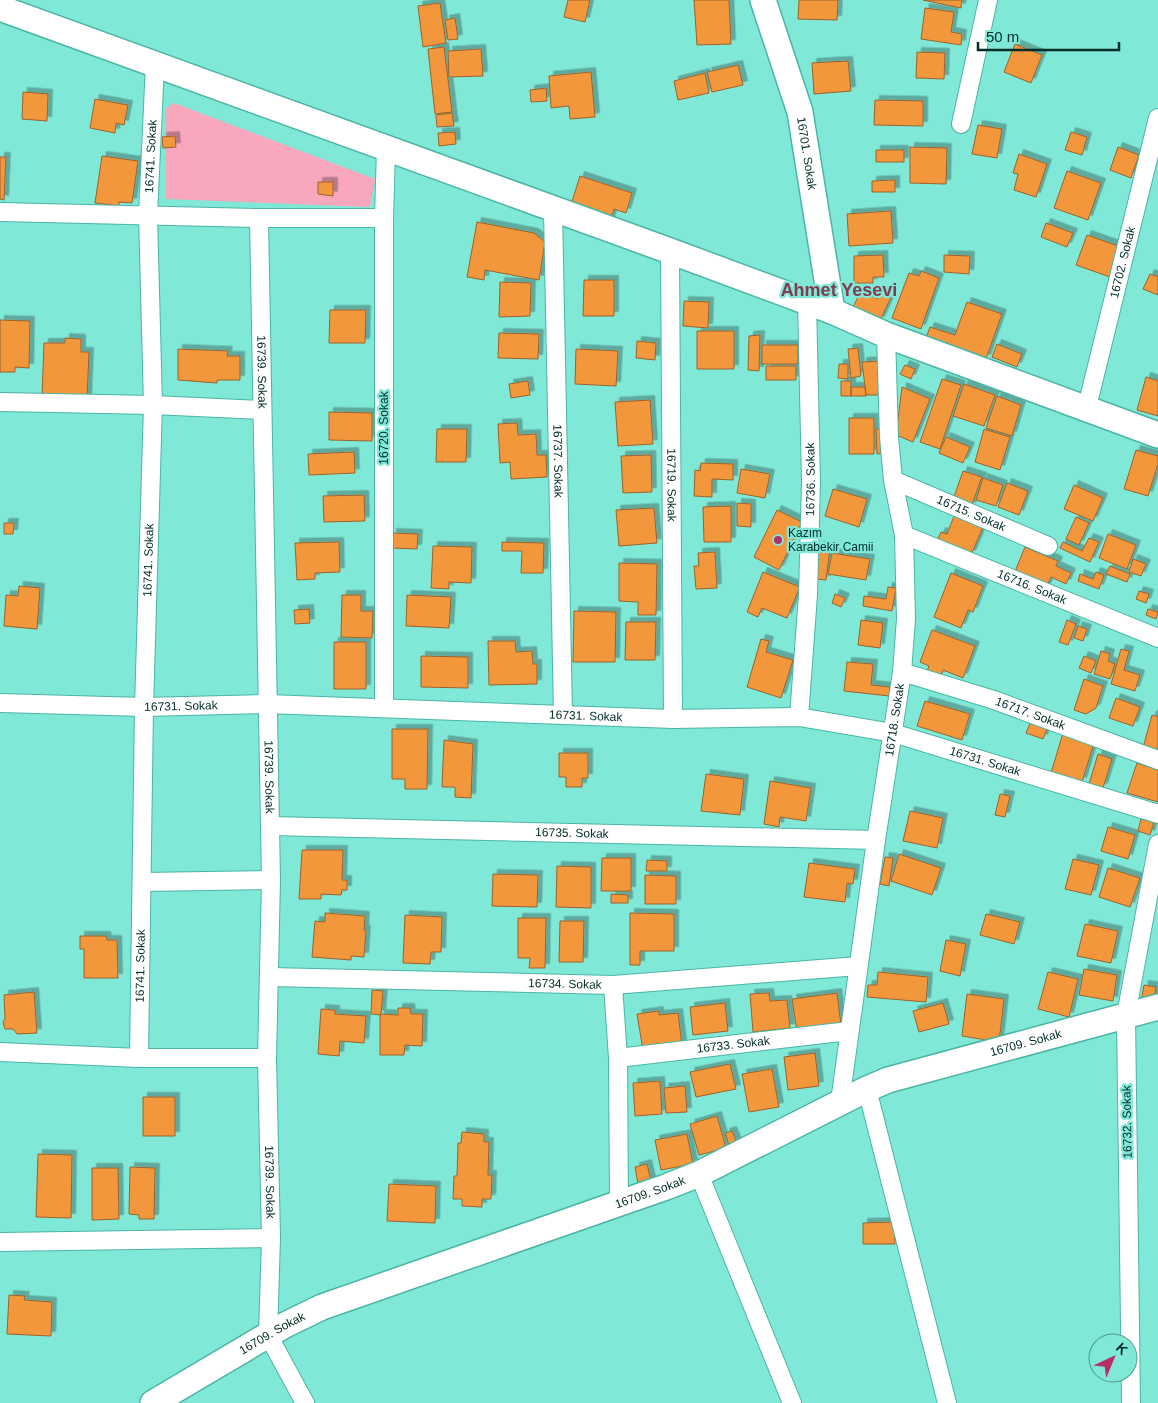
<svg xmlns="http://www.w3.org/2000/svg" width="1158" height="1403" viewBox="0 0 1158 1403" font-family="Helvetica,sans-serif">
  <defs>
    <filter id="shadow"><feDropShadow dx="4.5" dy="-4.5" stdDeviation="0" flood-color="#0004"/></filter>
  </defs>
  <rect width="100%" height="100%" fill="#80e8d7"/>
  <!-- green -->
  <path fill="#f8a7bd" d="M174,103l201,76 -5,28 -204,-8 -1,-90z"/>
  <!-- building -->
  <path fill="#f3973c" stroke="#9b622c" filter="url(#shadow)" d="M568,0h22l-5,22 -21,-5z
    M694,0h35l2,44 -34,1z
    M799,0h39l-1,20 -39,-1z
    M923,0h39l-1,8z
    M440,3l6,40 -23,4 -5,-41z
    M925,8l29,4 -3,20 11,2 -1,11 -40,-6z
    M455,18l3,21 -10,1 -3,-20z
    M1015,44l27,11 -11,28 -27,-11z
    M444,47l8,65 -17,2 -7,-65z
    M481,49l2,27 -34,1 -1,-26z
    M917,52l28,1 -1,26 -28,-1z
    M848,61l3,30 -37,3 -2,-31z
    M738,65l5,20 -31,7 -5,-20z
    M591,72l4,45 -25,2 -1,-13 -18,2 -2,-32z
    M705,73l4,20 -31,7 -4,-19z
    M546,88l1,13 -16,1 -1,-12z
    M23,92l25,2 -1,27 -25,-2z
    M95,99l33,6 -4,20 -8,-2 -1,10 -25,-5z
    M875,100l48,1v25l-49,-1z
    M452,113l2,13 -17,1 -1,-12z
    M978,125l24,4 -5,29 -25,-4z
    M455,132l1,12 -17,2 -1,-13z
    M1071,132l16,5 -5,18 -17,-5z
    M175,136l1,11 -13,1 -1,-11z
    M910,147l37,1 -1,36 -36,-1z
    M1118,147l21,8 -8,23 -21,-8z
    M876,150h28v12h-28z
    M1019,154l28,10 -11,33 -22,-7 4,-16 -5,-1z
    M102,156l36,5 -6,42 -13,-1v4l-24,-3z
    M0,157h6l-2,43 -4,-1z
    M1067,171l34,12 -13,37 -34,-12z
    M580,176l52,17 -6,20 -12,-4 -4,12 -40,-13z
    M895,180v12h-23v-11z
    M318,182h15v14l-15,-2z
    M891,211l2,32 -44,3 -2,-32z
    M477,222l57,11 11,9 -6,38 -54,-10 -1,10 -17,-3z
    M1046,223l27,10 -6,14 -26,-10z
    M1087,235l34,12 -11,30 -34,-12z
    M883,255l1,22h-11v6h-19v-27z
    M944,255l26,1 -1,18 -25,-2z
    M921,271l18,7 -18,51 -29,-11 17,-45 10,3z
    M1150,274l8,3v18l-15,-6z
    M584,280h30v36h-31z
    M500,282l31,1 -1,33 -31,1z
    M861,291l17,8 3,-7 10,5 -11,24 -28,-12z
    M684,301l25,1 -1,26 -25,-2z
    M967,302l35,12 -16,45 -60,-21 4,-11 25,8z
    M330,310h36l-1,33h-36z
    M0,320l30,1 -1,47 -14,-1v5h-15z
    M697,331h37v38h-37z
    M499,333l40,1 -1,25 -40,-1z
    M760,335l-1,36 -11,-1 1,-34z
    M65,338l16,1v13h8l-2,47 -45,-2 2,-54h21z
    M637,341l19,2 -1,17 -19,-2z
    M997,344l25,10 -5,13 -25,-10z
    M762,345h36v19h-36z
    M858,348l3,28 -10,2 -3,-29z
    M178,349l50,2 -1,5h13v24h-23v3l-39,-3z
    M576,349l42,2 -2,35 -41,-2z
    M879,361l2,34h-15l-4,-33z
    M839,364h9v15l-10,-1z
    M905,365l10,4 -4,10 -11,-5z
    M766,366h30v14h-30z
    M1146,377l12,4v35l-21,-6z
    M942,379l19,6 -21,64 -20,-7z
    M528,381l2,14 -19,3 -2,-14z
    M841,381h10v15h-10z
    M964,384l31,11 -11,31 -31,-10z
    M851,387h14l1,9h-15z
    M902,387l28,12 -17,43 -17,-7z
    M997,396l24,9 -9,31 -26,-8z
    M650,400l3,44 -35,2 -3,-44z
    M329,412l43,1v28l-43,-1z
    M849,418h25v36h-25z
    M517,423l1,12 18,-1 1,21h9l1,22 -36,2 -1,-17 -10,1 -2,-39z
    M437,429h30l-1,33h-30z
    M876,429h8l1,24 -8,1z
    M984,429l26,8 -10,33 -25,-8z
    M946,437l24,10 -7,16 -24,-10z
    M1136,450l22,6v8l-10,32 -24,-7z
    M354,452l1,21 -46,2 -1,-21z
    M651,455l1,37 -29,1 -2,-37z
    M701,463l32,1v16l-21,-1v18l-18,-1 1,-26 5,1z
    M741,469l29,5 -5,24 -28,-5z
    M963,471l19,6 -11,30 -18,-7z
    M983,478l20,7 -7,21 -20,-6z
    M1007,483l21,8 -9,24 -21,-8z
    M1074,485l29,13 -10,23 -29,-12z
    M833,489l34,10 -8,28 -34,-11z
    M364,495l1,26 -41,1 -1,-26z
    M737,503l14,1v23l-14,-1z
    M731,506v36h-27l-1,-35z
    M654,508l3,35 -38,3 -3,-36z
    M777,510l25,12 -23,48 -25,-13z
    M954,516l29,11 -12,28 -34,-14 4,-9 6,2z
    M1076,517l13,6 -10,22 -13,-6z
    M4,523h10l-1,11h-9z
    M392,533l26,1 -1,15 -25,-1z
    M1108,534l28,11 -9,24 -28,-11z
    M1089,538l10,4 -9,20 -30,-14 3,-6 19,9z
    M339,542l1,30 -25,1v6l-18,1 -2,-37z
    M502,542l42,1 -1,30h-22l1,-22h-20z
    M433,546l39,1 -1,36 -22,-1v7l-18,-1z
    M819,546l11,2 -4,32 -12,-1z
    M1025,547l33,14 -2,5 15,7 -5,11 -15,-7 -5,11 -32,-14z
    M715,552l2,36 -21,1 -2,-23h5l-1,-13z
    M832,553l38,6 -4,21 -38,-6z
    M1133,559l13,5 -5,12 -12,-4z
    M619,563l38,1 -1,51h-18v-13l-19,-1z
    M1110,566l20,8 -3,8 -21,-8z
    M763,572l37,15 -13,31 -25,-10 -4,9 -11,-5z
    M1096,572l8,3 -5,14 -21,-8 2,-7 13,5z
    M951,573l32,13 -10,26 -5,-2 -7,18 -27,-11z
    M19,586l21,2 -3,41 -33,-3 2,-31 12,1z
    M888,587l8,1 -4,23 -29,-5 1,-10 22,3z
    M1139,591l10,3 -3,9 -10,-4z
    M835,594l10,4 -4,9 -9,-4z
    M342,595h19v16h12l-1,27 -31,-1z
    M407,595l44,2 -2,31 -43,-2z
    M309,609l1,14 -15,1 -1,-14z
    M1148,609l10,3 -2,7 -10,-4z
    M574,611l42,1 -1,50h-42z
    M861,620l22,3 -3,25 -22,-3z
    M1067,620l9,4 -8,21 -9,-3z
    M626,622h30l-1,38h-30z
    M1078,626l9,3 -4,12 -9,-3z
    M932,630l43,16 -12,32 -20,-8 -2,6 -14,-5 2,-5 -9,-4z
    M761,639l8,2 -3,11 27,8 -12,38 -34,-11z
    M488,641h27l1,11 16,-1 1,13h4v20l-48,1z
    M334,642h32v47h-32z
    M1121,649l8,2 -5,19 16,5 -5,16 -24,-7z
    M1101,651l9,3 -2,7 7,3 -5,15 -16,-5z
    M421,656l47,1v31l-47,-1z
    M1084,656l12,5 -5,12 -12,-5z
    M847,662l26,2 -2,21 19,2 -1,9 -45,-5z
    M1084,679l19,7 -7,22 -10,6 -12,-4z
    M1116,698l24,9 -7,19 -24,-8z
    M925,701l45,13 -8,26 -45,-14z
    M1152,715l6,2v35l-15,-4z
    M1031,721l17,6 -5,12 -17,-6z
    M392,729h36l-1,60h-22v-10h-13z
    M1063,733l31,10 -12,39 -31,-9z
    M444,740l29,4 -2,54 -16,-1v-10h-13z
    M559,753h29v25h-6v9h-16v-10h-7z
    M1098,754l14,5 -9,29 -14,-4z
    M1137,763l21,7v32l-31,-9z
    M706,774l38,5 -4,36 -39,-4z
    M770,781l41,7 -5,33 -26,-4 -1,10 -15,-3z
    M1000,794l10,2 -5,21 -10,-2z
    M910,811l33,7 -6,30 -34,-7z
    M1141,819l13,3 -4,13 -12,-4z
    M1108,827l27,8 -7,24 -27,-8z
    M302,850h41l-1,30h5v10h-5l-1,5 -20,-1v5h-22z
    M899,854l42,14 -9,27 -41,-14z
    M885,857l8,1 -4,28 -9,-2z
    M602,858h29v33h-30z
    M1073,859l26,6 -8,30 -26,-6z
    M647,860l20,1v10h-21z
    M809,863l46,6 -2,15 -6,-1 -2,19 -41,-5z
    M557,866l34,1v41l-35,-1z
    M1108,868l32,10 -10,29 -31,-10z
    M493,874l45,1 -1,32 -45,-1z
    M645,875l31,1v28h-31z
    M611,894l17,1v8h-17z
    M325,913l40,3 -1,14h2l-2,27 -13,-1v4l-39,-3 3,-36 10,1z
    M630,913l44,1v37h-34v14h-10z
    M986,914l34,8 -6,22 -34,-9z
    M405,915l37,2 -1,35h-10l-1,12 -27,-1z
    M518,918h28l-1,50h-16l1,-10h-12z
    M560,921h24l-1,41h-24z
    M1085,924l33,7 -7,32 -34,-7z
    M80,936h26l1,4h10l1,38h-34v-29h-4z
    M946,940l20,4 -6,32 -20,-5z
    M1084,969l33,6 -4,26 -34,-6z
    M878,972l50,5 -2,25 -59,-5 1,-12h9z
    M1048,972l30,7 -9,38 -31,-8z
    M1144,985l12,2 -3,16 -12,-2z
    M372,990l11,1 -2,24 -10,-1z
    M34,992l3,41 -20,1 -4,-5h-8l-2,-7 2,-3 -1,-24z
    M769,993l1,8 17,-1 3,28 -37,4 -3,-38z
    M837,993l4,32 -44,6 -5,-32z
    M967,994l37,5 -5,43 -37,-6z
    M725,1003l3,28 -35,4 -3,-28z
    M943,1003l6,21 -30,8 -6,-21z
    M398,1008h12l1,6h12l-1,32 -17,-1 -1,10h-24v-41l18,1z
    M321,1009l14,1v4l31,2 -2,27 -24,-2 -1,15 -21,-2z
    M659,1011v4l19,-2 4,32 -39,5 -6,-36z
    M815,1053l4,33 -31,4 -4,-33z
    M730,1064l6,25 -40,8 -6,-25z
    M772,1069l7,38 -30,5 -7,-38z
    M660,1081l2,33 -27,2 -2,-33z
    M685,1086l2,26 -21,1 -2,-25z
    M143,1097h32v39h-32z
    M717,1116l9,32 -27,7 -9,-31z
    M732,1131l5,12 -8,2 -4,-12z
    M462,1132l22,2v8h5l-1,33h4l-1,24h-9v8l-20,-1v-7h-9l1,-23h3l1,-33h3z
    M687,1134l6,30 -32,6 -6,-30z
    M38,1154l34,1 -1,63 -35,-1z
    M647,1164l4,17 -13,3 -3,-17z
    M130,1167l25,1 -1,51h-15v-4l-10,-1z
    M92,1168h26l1,51 -27,1z
    M389,1184l47,2 -1,37 -48,-2z
    M894,1222l1,22h-32v-21z
    M9,1295l16,1 -1,4 28,2 -1,34 -44,-2z"/>
  <g fill="none" stroke-linecap="round" stroke-linejoin="round">
    <defs>
      <g id="street">
        <path d="M961,124l27,-124"/>
        <path id="s1" d="M553,210l10,504"/>
        <path d="M0,212l259,6h125"/>
        <path id="s2" d="M259,218l12,662 -4,178 4,180 -3,97 37,68"/>
        <path id="s3" d="M670,251l3,468"/>
        <path d="M0,402l153,3 109,5"/>
        <path id="s4" d="M1087,407l71,-289"/>
        <path id="s5" d="M893,480l155,66"/>
        <path id="s6" d="M904,535l254,103"/>
        <path id="s7" d="M902,672l92,28 164,60"/>
        <path id="s8" d="M0,703l144,4 123,-3 406,15 126,-2 94,16 265,81"/>
        <path d="M384,708v-490l2,-70"/>
        <path id="s9" d="M799,717l9,-122 3,-113 -4,-180"/>
        <path id="s10" d="M270,826l606,14"/>
        <path d="M142,882l129,-2"/>
        <path id="s11" d="M270,977l343,8 245,-19"/>
        <path d="M613,985l5,73 1,146"/>
        <path d="M0,1052l139,6h128"/>
        <path id="s12" d="M139,1058l5,-351 9,-302 -5,-190 7,-151"/>
        <path id="s13" d="M618,1058l231,-27"/>
        <path d="M867,1089l80,314"/>
        <path id="s14" d="M840,1102l36,-262 26,-168 4,-53 -2,-84 -11,-55 -4,-43 -3,-102"/>
        <path d="M699,1174l93,229"/>
        <path d="M0,1242l271,-4"/>
        <path d="M1131,1403l-5,-388 32,-171"/>
      </g>
      <g id="secondary">
        <path id="s15" d="M763,0l37,112 32,199"/>
        <path d="M0,8l670,243 162,60 54,24 272,100"/>
        <path id="s16" d="M153,1403l132,-78 37,-18 344,-120 33,-13 168,-85 21,-9 270,-73"/>
      </g>
    </defs>
    <!-- street casing -->
    <use href="#street" stroke="#4bb5a5" stroke-width="20"/>
    <!-- secondary casing -->
    <use href="#secondary" stroke="#4bb5a5" stroke-width="28"/>
    <!-- street -->
    <use href="#street" stroke="#fff" stroke-width="18"/>
    <!-- secondary -->
    <use href="#secondary" stroke="#fff" stroke-width="25"/>
  </g>
  <!-- markers -->
  <circle fill="#b92d65" stroke="#80e8d7" stroke-width="2" cx="778" cy="540" r="5"/>
  <g text-anchor="middle" stroke-width="4.5" stroke-linejoin="round" paint-order="stroke">
    <!-- street labels -->
    <g font-size="12" fill="#002d27" stroke="#80e8d7">
      <text dy="4" stroke="none"><textPath href="#s15" startOffset="160">16701. Sokak</textPath></text>
      <text dy="4" stroke="none"><textPath href="#s12" startOffset="902">16741. Sokak</textPath></text>
      <text dy="4" stroke="none"><textPath href="#s4" startOffset="149">16702. Sokak</textPath></text>
      <text dy="4" stroke="none"><textPath href="#s2" startOffset="154">16739. Sokak</textPath></text>
      <text transform="translate(384 428) rotate(-90)" y="4">16720. Sokak</text>
      <text dy="4" stroke="none"><textPath href="#s1" startOffset="251">16737. Sokak</textPath></text>
      <text dy="4" stroke="none"><textPath href="#s9" startOffset="238">16736. Sokak</textPath></text>
      <text dy="4" stroke="none"><textPath href="#s3" startOffset="234">16719. Sokak</textPath></text>
      <text dy="4" stroke="none"><textPath href="#s5" startOffset="85">16715. Sokak</textPath></text>
      <text dy="4" stroke="none"><textPath href="#s12" startOffset="498">16741. Sokak</textPath></text>
      <text dy="4" stroke="none"><textPath href="#s6" startOffset="138">16716. Sokak</textPath></text>
      <text dy="4" stroke="none"><textPath href="#s8" startOffset="181">16731. Sokak</textPath></text>
      <text dy="4" stroke="none"><textPath href="#s7" startOffset="135">16717. Sokak</textPath></text>
      <text dy="4" stroke="none"><textPath href="#s8" startOffset="586">16731. Sokak</textPath></text>
      <text dy="4" stroke="none"><textPath href="#s14" startOffset="386">16718. Sokak</textPath></text>
      <text dy="4" stroke="none"><textPath href="#s8" startOffset="991">16731. Sokak</textPath></text>
      <text dy="4" stroke="none"><textPath href="#s2" startOffset="559">16739. Sokak</textPath></text>
      <text dy="4" stroke="none"><textPath href="#s10" startOffset="302">16735. Sokak</textPath></text>
      <text dy="4" stroke="none"><textPath href="#s12" startOffset="92">16741. Sokak</textPath></text>
      <text dy="4" stroke="none"><textPath href="#s11" startOffset="295">16734. Sokak</textPath></text>
      <text dy="4" stroke="none"><textPath href="#s16" startOffset="948">16709. Sokak</textPath></text>
      <text dy="4" stroke="none"><textPath href="#s13" startOffset="116">16733. Sokak</textPath></text>
      <text transform="translate(1127 1122) rotate(-91)" y="4">16732. Sokak</text>
      <text dy="4" stroke="none"><textPath href="#s2" startOffset="964">16739. Sokak</textPath></text>
      <text dy="4" stroke="none"><textPath href="#s16" startOffset="542">16709. Sokak</textPath></text>
      <text dy="4" stroke="none"><textPath href="#s16" startOffset="138">16709. Sokak</textPath></text>
    </g>
    <!-- poi labels -->
    <g font-size="12" fill="#002d27" stroke="#80e8d7" text-anchor="start">
      <text x="788" y="537">Kazım<tspan x="788" dy="14">Karabekir Camii</tspan></text>
    </g>
    <!-- district labels -->
    <g font-size="18" font-weight="bold" fill="#813b52" stroke="#80e8d7">
      <text x="839" y="296">Ahmet Yesevi</text>
    </g>
  </g>
  <!-- north arrow -->
  <g transform="translate(1113 1358) rotate(44)"><circle r="24" fill="#80e8d7" stroke="#4d9d91"/>
  <path d="M0-4L9 19L0 12L-9 19Z" fill="#b92d65"/>
  <text y="-8" font-size="14" font-weight="bold" text-anchor="middle" fill="#002d27">K</text>
  </g>
  <!-- scale -->
  <path d="M978 42v8h141v-8" fill="none" stroke="#002d27" stroke-width="2.5"/>
  <text x="986" y="42" font-size="15" fill="#002d27" stroke="#80e8d7" stroke-width="4" paint-order="stroke">50 m</text>
</svg>
